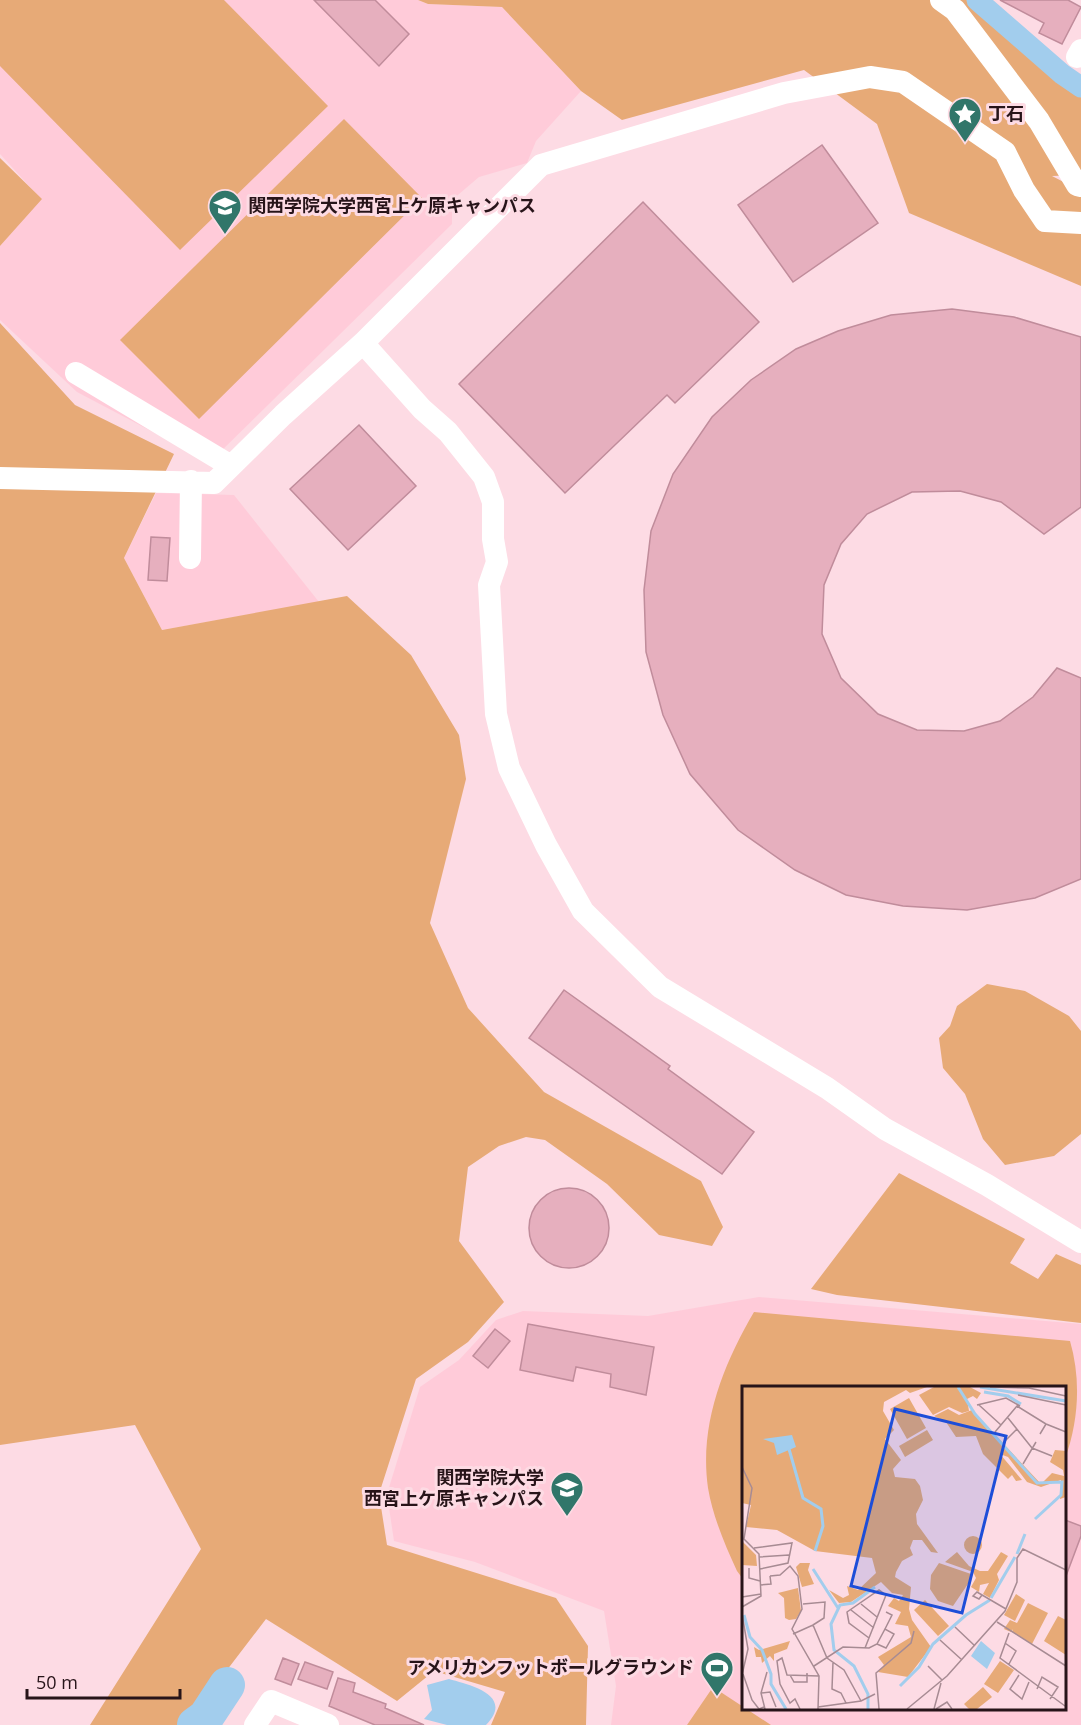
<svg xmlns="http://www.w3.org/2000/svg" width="1081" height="1725" viewBox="0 0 1081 1725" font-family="'Open Sans','Noto Sans JP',sans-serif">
  <rect width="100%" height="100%" fill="#fddbe4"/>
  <!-- built -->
  <path fill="#ffcbd9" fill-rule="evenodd" d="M0,0h418l10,4 74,3 79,84 -45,50 -9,22 -48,14 -27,23v24l-242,238 -133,-70 -77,-72v-74l41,-47 -41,-45z
    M156,493l78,2 85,107 -157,28 -38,-72z
    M759,1297l322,27v401h-470l5,-39 -12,-75 -129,-49 -81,-21 -7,-47 33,-107 39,-27 37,-40 27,-9 125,5zM744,1388h320v320h-320z"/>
  <!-- green -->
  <path fill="#e7aa77" d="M0,0h224l104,106 -148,144 -180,-184z
    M418,0h555l108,92v83l-29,1 29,15v95l-172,-73 -32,-89 -73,-54 -182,50 -41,-29 -79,-84 -74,-3z
    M344,119l78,79 -223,221 -79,-79z
    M0,158l42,41 -42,47z
    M0,323l75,82 99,49 -50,104 38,72 185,-34 64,59 48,80 7,44 -36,144 38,85 76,84 157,89 22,46 -11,19 -53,-11 -52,-51 -62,-44 -19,-3 -27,9 -31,21 -9,74 45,61 -36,40 -52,37 -37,115 8,51 169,53 32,48 -2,79h-95l14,-33 -71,-21 -37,30 -131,-82 -81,106h-95l111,-176 -66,-124 -135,20z
    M987,984l38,7 44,25 12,15v103l-27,22 -49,9 -22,-26 -18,-45 -22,-26 -4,-30 11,-12 7,-20z
    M899,1173l126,66 -15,24 28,16 18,-25 25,11v58l-244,-28 -26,-6z
    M754,1312l316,29c11,38 9,79 -5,118l-1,-71h-320l-1,191 -6,-8c-12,-26 -24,-54 -29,-83 -9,-63 15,-123 46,-176z
    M713,1687l58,38h-84z"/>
  <!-- water -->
  <path fill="#a2cded" d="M449,1679c21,6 66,16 37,46h-39l-23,-6 8,-9 -5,-25z"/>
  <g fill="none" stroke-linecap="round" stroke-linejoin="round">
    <!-- canal -->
    <path stroke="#a2cded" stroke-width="21" d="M977,0l85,74 19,13"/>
    <!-- river -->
    <path stroke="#a2cded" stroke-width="36" d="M195,1725l11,-8 21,-32"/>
  </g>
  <!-- building -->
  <path fill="#e6afbe" stroke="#c08c9b" stroke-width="1.5" d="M314,0h61l34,34 -30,32z
    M1000,0h68l13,7 -19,37 -23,-11 5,-10z
    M822,145l56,78 -85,59 -55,-77z
    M643,202l116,120 -84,81 -8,-8 -102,98 -106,-109z
    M952,309l62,8 67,20v170l-37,27 -43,-32 -41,-11 -48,1 -45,22 -26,30 -17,41 -2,49 19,44 37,36 39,16 47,1 36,-10 33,-24 24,-29 24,10v201l-46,19 -68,12 -64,-4 -57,-11 -51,-25 -57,-40 -48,-56 -27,-59 -17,-63 -2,-62 7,-59 22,-57 39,-57 39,-37 45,-31 42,-18 53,-16z
    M359,425l57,61 -68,64 -58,-61z
    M151,537l19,1 -3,43 -19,-1z
    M564,990l106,76 -2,3 86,63 -32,42 -193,-136z
    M529 1228a40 40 0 1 1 80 0a40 40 0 1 1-80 0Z
    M528,1324l126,23 -8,48 -36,-8 1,-13 -35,-7 -3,14 -53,-11z
    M495,1329l15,12 -22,27 -15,-12z
    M1065,1520l16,6v10l-15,40z
    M283,1658l16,6 -8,21 -16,-6z
    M305,1662l28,10 -6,17 -29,-10z
    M338,1678l17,5 -2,9 33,12 -1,4 39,17h-49l-46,-19z"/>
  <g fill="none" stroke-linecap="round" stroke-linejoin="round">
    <!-- minor -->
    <path stroke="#fff" stroke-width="22" d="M941,0l14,10 84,111 38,64 4,1
      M1077,57l4,-7
      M363,343l59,66 26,23 36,45 9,25v37l4,23 -8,23 7,129 13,54 37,77 37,66 77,76 167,101 58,41 102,56 94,57
      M76,373l155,93
      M0,478l214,5 69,-68 80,-72 178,-178 243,-72 86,-16 33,5 102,70 19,38 21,31 36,2
      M190,558l1,-77
      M255,1725l16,-24 57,24"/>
  </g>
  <!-- icons -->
  <defs>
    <symbol id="sight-pin" viewBox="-11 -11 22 30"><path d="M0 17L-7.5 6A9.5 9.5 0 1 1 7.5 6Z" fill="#31766a" stroke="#fddbe4"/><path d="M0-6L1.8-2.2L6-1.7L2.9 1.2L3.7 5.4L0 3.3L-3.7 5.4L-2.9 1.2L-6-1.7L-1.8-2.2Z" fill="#fff"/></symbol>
    <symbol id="university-pin" viewBox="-11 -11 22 30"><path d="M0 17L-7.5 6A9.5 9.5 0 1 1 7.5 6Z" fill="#31766a" stroke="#fddbe4"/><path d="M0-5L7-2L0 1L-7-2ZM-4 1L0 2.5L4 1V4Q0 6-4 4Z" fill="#fff"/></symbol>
    <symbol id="stadium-pin" viewBox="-11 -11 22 30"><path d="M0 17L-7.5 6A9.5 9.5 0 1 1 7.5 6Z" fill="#31766a" stroke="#fddbe4"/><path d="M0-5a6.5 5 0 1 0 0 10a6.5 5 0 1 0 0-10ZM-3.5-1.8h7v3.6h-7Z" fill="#fff"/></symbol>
  </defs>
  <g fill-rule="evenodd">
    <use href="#sight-pin" x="946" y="95" width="38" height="52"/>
    <use href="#university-pin" x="206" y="187" width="38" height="52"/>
    <use href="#university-pin" x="548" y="1469" width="38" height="52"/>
    <use href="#stadium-pin" x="698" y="1649" width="38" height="52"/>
  </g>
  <g text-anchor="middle" stroke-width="6" stroke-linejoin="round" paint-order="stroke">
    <!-- poi labels -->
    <g font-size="18" font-weight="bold" fill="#271419" stroke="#fddbe4" text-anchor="start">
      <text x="988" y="120">丁石</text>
      <text x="248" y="212">関西学院大学西宮上ケ原キャンパス</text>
      <text x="544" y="1484" text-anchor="end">関西学院大学<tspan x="544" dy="21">西宮上ケ原キャンパス</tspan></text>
      <text x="694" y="1674" text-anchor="end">アメリカンフットボールグラウンド</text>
    </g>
  </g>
  <!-- overview -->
  <g transform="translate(742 1386)">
    <rect width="324" height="324" fill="#fddbe4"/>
    <path d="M0,1h185l-17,6 -4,-3 -22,12 -1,9 11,19 -9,9 16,21 -8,9 2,8 20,2 5,7 3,14 -7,14 1,10 21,29 -7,-1 -9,-12h-9l-3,8 3,7 -11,6 -6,11 -1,5 16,10 -2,22 3,11 19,27 -23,30 -30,-5 6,-7 -6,-8 33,-20 -3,-11 -13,-2 6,-12 -13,-6 6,-8 5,3 4,-6 -11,-2 -11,-11 -30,20 -12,1 -10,-13 14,8 6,-3 -2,-9 11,4 18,-17 -4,-15 -57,-7 -38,-21 -31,-3 5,-22 -9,-2zM192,1h36l11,6 -4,6 -4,-3 -6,3 2,12 -7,2 -13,-6 -16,8 -14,-20zM167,12l17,30 -19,11 -17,-30zM206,23l11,6 13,-5 69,74 11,-11 12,3 -1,-6 -13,-8 5,-12 11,1v46l-6,2 1,-19 -20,7 -14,-5 -19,-25 -8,-3 22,26 -6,1 -4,-6 -4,4 -25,-25 -7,-18 -20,1 -10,-15 -12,-6zM185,44l6,10 -28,17 -6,-11zM222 159a9 9 0 1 1 18 0a9 9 0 1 1-18 0ZM0,155l14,14 1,11 -15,-1zM215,166l12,14 11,5h8l13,-19 7,4 -11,18 2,6 -9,18 -7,-4 6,-11 -9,2 -1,7 -8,-5 5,-9 -3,-6 -28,-10zM58,177h10l-2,7 6,14 -12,3 -6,-20zM197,177l32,11 1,4 -19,28 -15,-5 -8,-12 1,-14zM56,202l3,23 -5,8 -7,1 -4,-2 -1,-20 -6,-5zM274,208l9,6 -10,21 -11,-6zM183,214l24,26 -11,10 -24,-26zM286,217l20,10 -16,31 -20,-12 1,-3 -2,3 -7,-3 6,-9 7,3zM316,230l8,4v35l-22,-14zM48,255l-3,8 -13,5v7l-4,-5 -8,7 -1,-6h-5l-2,-10 5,3zM258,275l14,9 -16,23 -14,-9zM241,301l9,10 -15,12h-8l-5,-5z" fill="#e7aa77"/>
    <path d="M50,49l4,12 -19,8 -3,-12 -11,-4zM239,255l14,12 -8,16 -16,-13z" fill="#a2cded"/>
    <path fill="none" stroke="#a2cded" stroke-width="3" d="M216,1l17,27 62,69 25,-1 -1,13 -26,24M238,1l86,14M242,6l24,4 13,8M47,63l14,49 18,11 2,17 -8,25M275,168l8,-20M71,183l25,39M249,212l24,-41M2,229l6,22 12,13 9,24v10l15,25M158,300l19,-19 14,-23 33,-29 24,-15M126,323v-15l-14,-28 -20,-16 -3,-26 9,-19 13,-2 22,-16"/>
    <path fill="none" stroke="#a78b93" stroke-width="1.5" d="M248,1l39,1 37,8M276,9l48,10M235,19l29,-7 14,8M237,19l22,20M266,32l24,30M253,46l22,-26 29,18M298,48l6,-10 20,8M262,56l13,-13M290,62l20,8M281,78l13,-22M0,81l10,21 -8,51 15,15 2,42 -19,11M12,162l38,-5 -4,20 -28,6M17,171l30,-2M7,182v10l11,3M28,190l10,-1 10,-9 8,10 4,33 -10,20 27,47 -1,33M18,199l11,-1 -1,-8M240,209l-3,4 -6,-3 4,-4 29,17M0,211l19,-3M61,218l22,-2 -1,16 -11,7M119,218l16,13M109,224l23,18M0,228l6,35 -6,26M255,236l69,44M213,241l20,19M143,243l7,-14 -6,-3M267,247l-9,25 65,48M51,248l20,-9 14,33 17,12 17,31M198,254l22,20M263,257l11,8 -7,13M123,262l21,-53 -7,-5 -32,22 2,11 20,15M91,276l-1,27 9,4 5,10M72,280l29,-19 26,1 8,-4 8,-15 9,5 -8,14 -9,-4M186,280l14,14M1,288l9,26 7,9 5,-2M48,289l4,7h13v-9M277,289l-9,14 12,10 7,-17M295,303l5,-12 16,10 -8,12M19,307l9,-1 6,15M76,321l43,-6 14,-7M23,323l-4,-16 6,-21M58,323l-5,-10 -5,4 -10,-19 -3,-23 5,-3 5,17 32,1M137,323l-3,-36 35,-30 3,-12M165,323l40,-33 58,-65 12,-29v-24l6,-9 43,21M192,323l7,-26M194,323l11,-7 5,7"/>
    <path fill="#1d4ed8" fill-opacity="0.15" stroke="#1d4ed8" stroke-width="3" d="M153,23l111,27 -44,177 -111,-27z"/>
    <rect width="324" height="324" fill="none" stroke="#271419" stroke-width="3"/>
  </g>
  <!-- scale -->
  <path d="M27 1689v9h153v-9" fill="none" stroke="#271419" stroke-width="3"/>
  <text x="36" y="1689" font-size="18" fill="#271419" stroke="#fddbe4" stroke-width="4.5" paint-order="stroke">50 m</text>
</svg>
